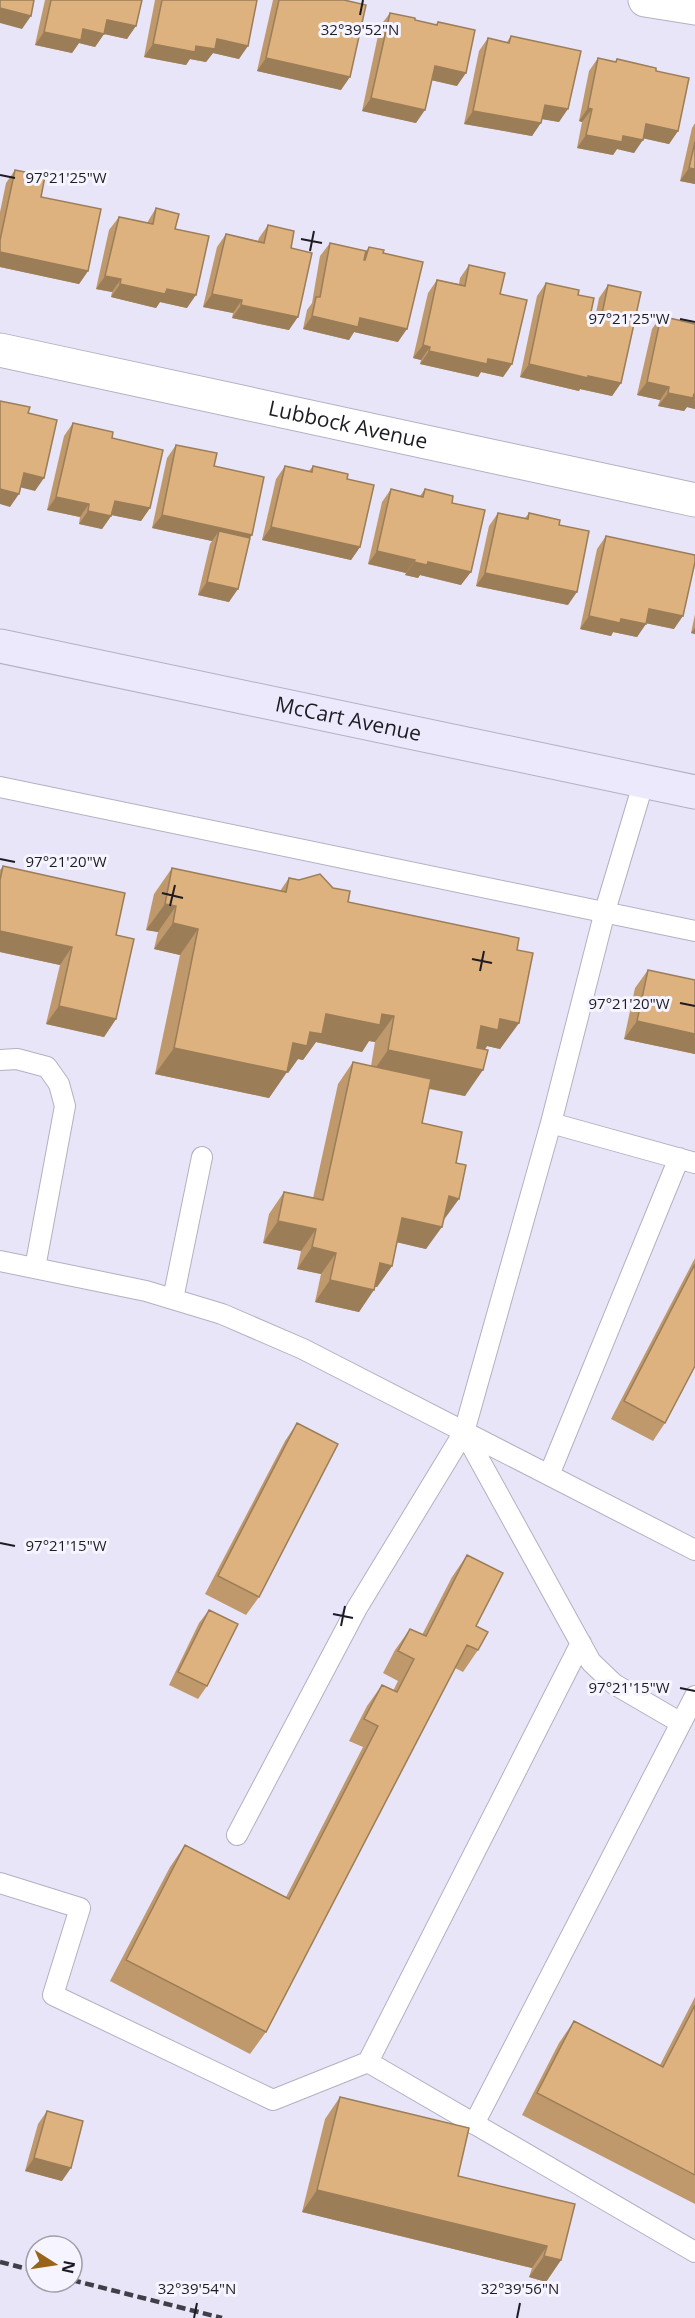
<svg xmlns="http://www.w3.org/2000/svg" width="695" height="2318" viewBox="0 0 695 2318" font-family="'Open Sans',sans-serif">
  <rect width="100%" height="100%" fill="#e8e5f8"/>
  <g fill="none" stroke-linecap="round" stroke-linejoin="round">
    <defs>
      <path id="lane" d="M0,787l695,144
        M0,1060l17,-1 30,8 12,17 6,22 -30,162
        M551,1123l144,40
        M0,1261l146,30 76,23 81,35 392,201
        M173,1299l29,-142
        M464,1432l127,230 23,22 67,39
        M549,1475l130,-317
        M237,1835l120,-227 107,-176 87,-309 54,-212 39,-130
        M0,1883l80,25 -27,87 220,105 95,-38 327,190
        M368,2062l213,-419
        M474,2124l221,-428"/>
      <g id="street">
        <path d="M645,0l50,8"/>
        <path id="s1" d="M0,350l695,150"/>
      </g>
      <g id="secondary">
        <path id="s2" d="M0,646l695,146"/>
      </g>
    </defs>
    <!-- lane casing -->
    <use href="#lane" stroke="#b3b0c2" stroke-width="22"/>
    <!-- street casing -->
    <use href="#street" stroke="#b3b0c2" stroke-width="35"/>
    <!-- secondary casing -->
    <use href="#secondary" stroke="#b3b0c2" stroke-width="35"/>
    <!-- lane -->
    <use href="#lane" stroke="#fff" stroke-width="20"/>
    <!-- street -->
    <use href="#street" stroke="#fff" stroke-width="33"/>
    <!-- secondary -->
    <use href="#secondary" stroke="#ede9fd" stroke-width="33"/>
    <!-- rail -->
    <path stroke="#403e47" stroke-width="4.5" stroke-dasharray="9 4.5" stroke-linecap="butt" d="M0,2262l36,9
      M72,2280l150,38"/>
  </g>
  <!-- wall -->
  <path fill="#bf996c" d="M45,0h97l-15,39 -23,-5 -9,13 -16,-4 -7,10 -37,-8z
    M155,0h102l-18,59 -26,-6 -7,9 -16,-3 -4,6 -42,-8z
    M273,0h71l-3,90 -84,-19z
    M390,13l25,7 21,5 2,-3 19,64 -25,-6 -16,43 -54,-12 18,-85z
    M511,36l48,86 -17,-3 -10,17 -68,-12 15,-73 9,-13 19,4z
    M598,58l17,4 2,-3 39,12 22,60 -9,13 -26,-6 -9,15 -17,-4 -4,6 -36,-7 5,-26 -3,-1 10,-50z
    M695,123v61l-15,-3 12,-53z
    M15,170l26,27 47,74 -9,13 -79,-17v-55l6,-29z
    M156,208l19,21 12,79 -27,-6 -4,6 -45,-11 1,-5 -16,-3 13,-59 10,-13 28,6z
    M268,225l23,23 -2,82 -57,-12 1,-5 -30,-6 14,-60 9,-13 32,7 1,-3z
    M330,243l36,8 3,-4 14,6 15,89 -44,-10 -5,8 -46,-11 4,-19 5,-7 8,-47z
    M469,265l31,29 12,70 -9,13 -22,-5 -3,5 -58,-13 1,-4 -8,-2 15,-65 9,-13 22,4 1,-6z
    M546,283l32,12 13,17 5,1 3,-15 9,-13 13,98 -9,13 -32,-7 -1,2 -59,-14 17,-81z
    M661,316l34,8v85l-8,-2 -3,4 -26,-5 2,-6 -23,-5 15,-66z
    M73,423l39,15 38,70 -9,13 -29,-6 -10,14 -23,-5 1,-7 -33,-7 17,-74z
    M176,445l38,21 35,72 -20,64 -31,-7 12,-51 2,-3 -60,-13 15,-70z
    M285,466l24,5 4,-5 34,13 13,68 -9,13 -89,-20 14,-61z
    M391,489l29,7 5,-7 27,14 9,82 -41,-10 -2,3 -13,-3 1,-2 -38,-9 14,-62z
    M498,513l27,5 4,-5 30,12 9,80 -92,-19 13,-60z
    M606,536l68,93 -28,-6 -9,14 -24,-5 -2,4 -31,-7 17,-80z
    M695,614v20l-4,-1z
    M3,866l113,69v84l-12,18 -58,-13 14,-59 -60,-13v-82z
    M172,868l108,23 9,-13 59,24 169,48 2,73 -19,26 -13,-3 -2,4 -20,46 -36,-7 -7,34 21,98 -17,28 -29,-7 -5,24 -15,21h-2l-16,25 -44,-10 6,-28 -24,-5 4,-18 -38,-8 6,-29 15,-22 29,6 25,-114 15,-22 18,4 4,-24 -6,-1 -7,11 -46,-10 -13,18 -5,-1 -10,14 -1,-1 -18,26 -114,-24 25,-119 -26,-6 4,-17 -12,-2 8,-36z
    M648,970l47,10v74l-71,-15 11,-51z
    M695,1258v108l-30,57 -12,18 -42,-22z
    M297,1423l-38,174 -13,18 -41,-21 80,-153z
    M467,1555l11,95 -15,22 -8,-4 -189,364 -16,22 -140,-73 60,-114 15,-22 101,52 77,-150 -14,-6 18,-35 15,-21 11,6 5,-10 -15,-8 12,-23 15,-21 12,6 30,-58z
    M209,1610l-2,76 -9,13 -29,-14 30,-62z
    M695,1997v207l-173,-89 37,-72 15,-22 86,44z
    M340,2097l118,79 103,84 -15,22 -17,-5 3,-9 -230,-56 23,-93z
    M47,2111l15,70 -37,-10 13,-47z"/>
  <!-- shaded-wall -->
  <path fill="#9b7d58" d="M0,8l31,8 -9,13 -22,-6z
    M107,20l29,6 -9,13 -23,-5 -9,13 -16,-4 -7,10 -37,-8 9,-13z
    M217,39l31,7 -9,13 -26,-6 -7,9 -16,-3 -4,6 -42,-8 9,-13 43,2z
    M266,58l84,19 -9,13 -84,-19z
    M435,66l31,7 -9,13 -31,-7z
    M371,98l54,12 -9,13 -54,-12z
    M545,105l23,4 -9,13 -23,-4z
    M588,108l4,1 -10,13 -3,-1z
    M473,111l68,12 -9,13 -68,-12z
    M646,124l32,7 -9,13 -32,-7z
    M586,135l37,1 20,4 -9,13 -17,-4 -4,6 -36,-7z
    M689,168l6,1v15l-15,-3z
    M0,252l88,19 -9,13 -79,-17z
    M105,276l16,3 -9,13 -16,-3z
    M120,284l47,5 29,6 -9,13 -27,-6 -4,6 -45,-11z
    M212,294l30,6 -9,13 -30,-6z
    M241,305l57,12 -9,13 -57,-12z
    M312,316l48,2 47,11 -9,13 -44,-10 -5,8 -46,-11z
    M423,345l7,2 -9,13 -8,-2z
    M429,351l59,8 24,5 -9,13 -22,-5 -3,5 -58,-13z
    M529,364l59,12 33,7 -9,13 -32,-7 -1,2 -59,-14z
    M647,382l22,5 -9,13 -23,-5z
    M668,393l27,1v15l-8,-2 -3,4 -26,-5z
    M24,473l20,5 -9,13 -20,-5z
    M0,489l19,5 -9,13 -10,-3z
    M56,497l33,7 -9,13 -33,-7z
    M115,501l35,7 -9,13 -35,-7z
    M88,511l23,5 -9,13 -23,-5z
    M162,515l90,20 -9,13 -24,-17 -7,10 -60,-13z
    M271,527l89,20 -9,13 -89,-20z
    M377,551l38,9 -9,13 -38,-9z
    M414,562h14l43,10 -10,13 -41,-10 -2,3 -13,-3z
    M485,573l92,19 -9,13 -92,-19z
    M207,582l31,7 -9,13 -31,-7z
    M649,609l34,7 -9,13 -34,-7z
    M589,616l32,3 25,5 -9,13 -24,-5 -2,4 -31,-7z
    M695,628v6l-4,-1z
    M165,904l11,2 -18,26 -12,-2z
    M173,923l25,6 -18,26 -26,-6z
    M0,931l72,16 -12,18 -60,-13z
    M59,1006l57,13 -12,18 -58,-13z
    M326,1014h56l12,2 -19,26 -6,-1 -7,11 -46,-10 -13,18 -5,-1 -10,14 -1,-1 -18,26 -114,-24 19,-26 136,-16z
    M500,1019l19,4 -19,26 -13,-3 -7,10 -17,-4 18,-26z
    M637,1021l58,13v20l-71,-15z
    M388,1050l95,20 -18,26 -95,-20z
    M449,1196l10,3 -16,22z
    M402,1218l40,9 -16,22 -39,-9z
    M278,1221l38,8 -15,22 -38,-8z
    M312,1247l24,6 -15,21 -24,-5z
    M380,1263l12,3 -15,21 -13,-2z
    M330,1280l44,10 -15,22 -44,-10z
    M34,2158l37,10 -9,13 -37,-10z
    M317,2190l230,56 -15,22 -230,-56z
    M544,2256l17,4 -15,22 -17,-5z"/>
  <!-- building -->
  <path fill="#deb27e" stroke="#9b7d58" stroke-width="1.5" d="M0,0h34l-3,16 -31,-8z
    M51,0h91l-6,26 -29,-6 -3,14 -21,-5 -2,11 -37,-8z
    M162,0h95l-9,46 -31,-7 -2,10 -19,-3 -1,6 -42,-8z
    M279,0h65l22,5 -16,72 -84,-19z
    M390,13l25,5v2l22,5 1,-3 37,8 -9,43 -31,-7 -10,44 -54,-12z
    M511,36l70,15 -13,58 -23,-4 -4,18 -68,-12 15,-73 21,5z
    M598,58l18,4 1,-3 39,9v3l33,7 -11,53 -32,-7 -3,16 -20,-4 -1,6 -36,-7 6,-26 -4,-1z
    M695,142v27l-6,-1z
    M15,170l30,6 -4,21 60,12 -13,62 -88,-19v-12z
    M156,208l23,6 -4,15 34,7 -13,59 -29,-6 -2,5 -45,-10 1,-5 -16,-3 14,-59 34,7z
    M268,225l26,6 -3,17 21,5 -14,64 -57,-12 1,-5 -30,-6 14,-60 38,9z
    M330,243l36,8 -2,9h1l4,-13 15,3 -1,3 40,9 -16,67 -47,-11 -2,9 -46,-11 4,-19h4z
    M469,265l36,8 -5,21 27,6 -15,64 -24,-5 -1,5 -58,-13 1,-4 -7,-2 14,-65 28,6z
    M546,283l33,7 -1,5 16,3 -3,14 11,2 6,-29 33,7 -20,91 -33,-7v2l-59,-14z
    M661,316l34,8v70h-1l-1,4 -25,-5 1,-6 -22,-5z
    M0,401l30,6 -2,6 29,7 -13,58 -20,-5 -5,21 -19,-5z
    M73,423l40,9 -1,6 51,12 -13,58 -35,-7 -4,15 -23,-5 1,-7 -33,-7z
    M176,445l41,8 -3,13 50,11 -12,58 -90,-20z
    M285,466l27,6 1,-6 35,8 -1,5 27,6 -14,62 -89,-20z
    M391,489l32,8 2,-8 28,7 -1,7 33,7 -14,62 -43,-10 -1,3 -13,-3 1,-2 -38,-9z
    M498,513l30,6 1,-6 31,7 -1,5 30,6 -12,61 -92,-19z
    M219,531l31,7 -12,51 -31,-7z
    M606,536l89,19v7l-12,54 -34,-7 -3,15 -25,-5 -1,4 -31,-7z
    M3,866l122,27 -9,42 18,4 -18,80 -57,-13 13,-59 -72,-16v-51z
    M172,868l114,24 3,-14 10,2 21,-6 13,14 17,3 -2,11 171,36 -2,12 16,3 -14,70 -19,-4 -2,11 -17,-4 -4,22 11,2 -5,20 -95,-20 6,-34 -12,-2 -2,11 -54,-11 -4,20 -12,-2 -3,14 -14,-3 -6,29 -113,-24 24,-119 -25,-6 3,-17 -11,-2z
    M648,970l47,10v54l-58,-13z
    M353,1062l78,17 -9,44 40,9 -6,31 10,2 -7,34 -10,-3 -7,31 -40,-9 -10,48 -12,-3 -6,27 -44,-10 6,-27 -24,-6 4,-18 -38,-8 6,-29 39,8z
    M695,1264v102l-30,57 -41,-22z
    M297,1423l41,21 -79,153 -41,-21z
    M467,1555l36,18 -27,53 12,6 -10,18 -11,-5 -201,387 -140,-72 59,-115 104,54 89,-173 -14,-7 18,-34 15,7 17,-33 -16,-8 12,-22 16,7z
    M209,1610l29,14 -31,62 -29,-14z
    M695,2005v170l-158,-82 37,-72 89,46z
    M340,2097l129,31 -11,48 117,28 -14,56 -17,-4 3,-10 -230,-56z
    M47,2111l36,10 -12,47 -37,-10z"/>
  <!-- ticks -->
  <path fill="none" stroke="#1d1c22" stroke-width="2" d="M360,15l3,-15M0,175l15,3M301,239l21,4M310,251l4,-20M680,319l15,3M0,859l15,3M162,893l21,5M170,906l5,-21M472,959l20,4M480,971l4,-20M680,1003l15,3M0,1543l15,3M333,1614l20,4M341,1626l4,-20M680,1688l15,3M194,2318l3,-15M517,2318l3,-15"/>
  <g text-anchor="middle" stroke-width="6" stroke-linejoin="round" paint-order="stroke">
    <!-- street labels -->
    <g font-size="21" fill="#1d1c22" stroke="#f5f4ff">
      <text dy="7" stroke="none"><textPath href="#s1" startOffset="356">Lubbock Avenue</textPath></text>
      <text dy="7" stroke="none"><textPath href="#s2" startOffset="356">McCart Avenue</textPath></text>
    </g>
  </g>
  <g font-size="15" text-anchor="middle" fill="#1d1c22" stroke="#f5f4ff" stroke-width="6" stroke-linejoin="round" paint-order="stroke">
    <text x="360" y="35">32°39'52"N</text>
    <text x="66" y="183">97°21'25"W</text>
    <text x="629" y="324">97°21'25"W</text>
    <text x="66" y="867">97°21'20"W</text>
    <text x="629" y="1009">97°21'20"W</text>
    <text x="66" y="1551">97°21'15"W</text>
    <text x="629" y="1693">97°21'15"W</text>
    <text x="197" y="2294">32°39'54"N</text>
    <text x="520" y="2294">32°39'56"N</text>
  </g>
  <!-- north arrow -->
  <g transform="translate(54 2264) rotate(102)"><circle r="28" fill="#f5f4ff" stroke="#9f9ea7" stroke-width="1.5"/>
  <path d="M0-4.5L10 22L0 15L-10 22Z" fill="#98641a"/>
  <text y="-9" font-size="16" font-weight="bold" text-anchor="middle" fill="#1d1c22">N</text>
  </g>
</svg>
